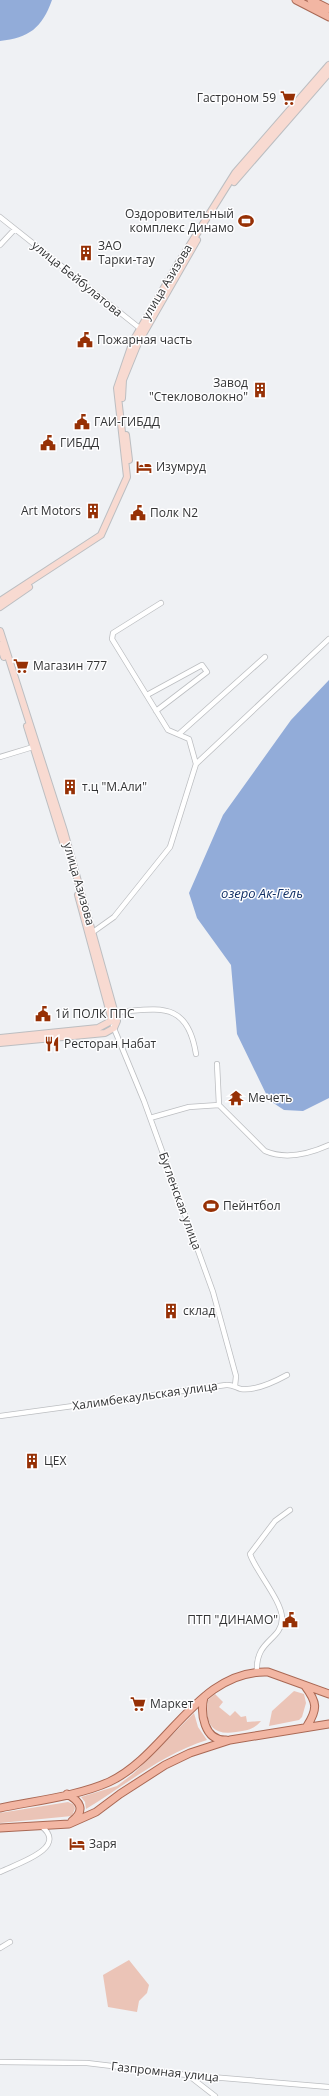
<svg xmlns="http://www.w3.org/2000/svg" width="329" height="2096" viewBox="0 0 329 2096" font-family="'Open Sans',sans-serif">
  <rect width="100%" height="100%" fill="#eff1f4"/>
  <!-- green -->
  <path fill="#ebc4b7" d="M294,1691l10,3 2,9 -4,14 -3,3 -30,6 3,-15z
    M215,1694l8,8 -4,5 11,9 5,-5 6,6 5,-1 1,6 14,-1c-8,9 -13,9 -25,11 -23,4 -32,-8 -28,-32z
    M194,1713l4,14 9,13c-45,14 -81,45 -121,69l-1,-7 -4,-5 36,-11 17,-13z
    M68,1802l5,2 2,4 -3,8 -72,7v-10z
    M129,1960l20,25 -2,8 -8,8 -2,11 -29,-5 -5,-32z"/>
  <!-- water -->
  <path fill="#92acd9" d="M0,0h52c-10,28 -23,38 -52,41z
    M329,680v418l-26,13 -19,-1 -15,-10 -32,-66 -6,-69 -34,-47 -8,-25 34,-78 68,-95z"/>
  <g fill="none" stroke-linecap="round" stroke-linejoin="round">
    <defs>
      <path id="street" d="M0,217l142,113
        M0,245l14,-15
        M147,695l55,-30 5,7 -51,39
        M179,734l86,-77
        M0,757l33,-10
        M196,764l133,-125
        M93,932l21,-15 56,-70 26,-83 -7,-25 -21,-9 -56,-91 1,-6 48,-30
        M112,1012c45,-2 75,-14 84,42
        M113,1026l31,75 69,191 23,84 -1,10
        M217,1064l2,41
        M150,1118l39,-11 30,-2 46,46c21,9 44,3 64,-6
        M0,1416l226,-31c6,-1 10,3 15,4 14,2 35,-8 46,-14
        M257,1672c-2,-33 25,-31 25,-54 0,-17 -27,-48 -32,-64l25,-33 15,-11
        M0,1872c16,-8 70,-24 41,-46
        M0,1948l10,-6
        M0,2062l87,1 100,12 142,12
        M188,2075l27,21"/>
      <path id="secondary" d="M234,182l95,-109
        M122,398l1,-18 15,-37 59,-103
        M126,435l3,25
        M0,601l101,-66 26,-58 -10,-89 16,-47 43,-74 59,-94 94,-108
        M0,607l29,-20
        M0,631l64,200 53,190 -3,7 -9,5 -105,10
        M0,645l4,12
        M27,726l37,119
        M0,1038l98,-10 13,-7v-4l-33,-122"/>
      <path id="primary" d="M296,0l33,17
        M311,0l18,9
        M305,1686c12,16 13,23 2,40
        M204,1697c-4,16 0,44 22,43
        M67,1794c13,7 19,16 5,27
        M0,1808c34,-7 78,-12 109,-26 57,-26 89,-113 159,-110l61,22
        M0,1828l69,-4 27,-12 24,-18 45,-29 25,-12 40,-13 99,-16"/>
    </defs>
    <!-- street casing -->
    <use href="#street" stroke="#bcbec1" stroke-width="6"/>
    <!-- secondary casing -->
    <use href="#secondary" stroke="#bcbec1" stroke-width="8"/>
    <!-- primary casing -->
    <use href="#primary" stroke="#a96854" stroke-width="9"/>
    <!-- street -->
    <use href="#street" stroke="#fff" stroke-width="4.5"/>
    <!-- secondary -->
    <use href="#secondary" stroke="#f8dad1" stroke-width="6"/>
    <!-- primary -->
    <use href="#primary" stroke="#f2b6a3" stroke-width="7"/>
  </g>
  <!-- icons -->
  <defs>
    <symbol id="supermarket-bare" viewBox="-9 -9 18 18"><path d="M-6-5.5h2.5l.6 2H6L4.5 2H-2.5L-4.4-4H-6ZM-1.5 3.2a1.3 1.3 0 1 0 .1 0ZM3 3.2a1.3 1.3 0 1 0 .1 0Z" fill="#963005" stroke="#fefeff" stroke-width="2.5" paint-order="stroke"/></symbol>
    <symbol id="stadium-bare" viewBox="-9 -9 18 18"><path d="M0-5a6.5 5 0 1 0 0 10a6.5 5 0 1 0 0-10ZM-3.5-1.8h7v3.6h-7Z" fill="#963005" stroke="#fefeff" stroke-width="2.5" paint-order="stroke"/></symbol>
    <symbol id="building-bare" viewBox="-9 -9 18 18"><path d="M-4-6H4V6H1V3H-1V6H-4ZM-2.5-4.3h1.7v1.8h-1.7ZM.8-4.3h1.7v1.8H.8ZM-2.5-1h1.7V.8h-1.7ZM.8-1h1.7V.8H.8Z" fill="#963005" stroke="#fefeff" stroke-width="2.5" paint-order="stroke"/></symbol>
    <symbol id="civic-bare" viewBox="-9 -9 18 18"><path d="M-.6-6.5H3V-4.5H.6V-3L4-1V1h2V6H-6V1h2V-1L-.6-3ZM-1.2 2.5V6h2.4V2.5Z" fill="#963005" stroke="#fefeff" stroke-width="2.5" paint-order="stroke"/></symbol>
    <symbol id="hotel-bare" viewBox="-9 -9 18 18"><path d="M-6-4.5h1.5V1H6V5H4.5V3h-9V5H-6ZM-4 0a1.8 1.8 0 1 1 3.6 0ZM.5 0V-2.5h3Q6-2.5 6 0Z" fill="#963005" stroke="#fefeff" stroke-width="2.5" paint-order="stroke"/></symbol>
    <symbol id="restaurant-bare" viewBox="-9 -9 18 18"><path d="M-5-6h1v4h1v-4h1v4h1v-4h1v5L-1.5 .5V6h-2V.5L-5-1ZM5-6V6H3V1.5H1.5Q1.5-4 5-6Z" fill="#963005" stroke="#fefeff" stroke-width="2.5" paint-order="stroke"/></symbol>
    <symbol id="temple-bare" viewBox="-9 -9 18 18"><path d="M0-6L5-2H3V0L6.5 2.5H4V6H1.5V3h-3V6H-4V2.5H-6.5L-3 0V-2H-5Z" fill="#963005" stroke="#fefeff" stroke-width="2.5" paint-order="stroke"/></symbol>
  </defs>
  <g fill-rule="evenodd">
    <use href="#supermarket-bare" x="277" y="87" width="22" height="22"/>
    <use href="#stadium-bare" x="235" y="210" width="22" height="22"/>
    <use href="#building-bare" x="75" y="242" width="22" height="22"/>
    <use href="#civic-bare" x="74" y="329" width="22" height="22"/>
    <use href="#building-bare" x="249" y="379" width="22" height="22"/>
    <use href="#civic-bare" x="71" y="411" width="22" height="22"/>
    <use href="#civic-bare" x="37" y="432" width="22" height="22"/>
    <use href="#hotel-bare" x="133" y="456" width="22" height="22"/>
    <use href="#building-bare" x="82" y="500" width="22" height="22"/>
    <use href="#civic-bare" x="127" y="502" width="22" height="22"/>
    <use href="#supermarket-bare" x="10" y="655" width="22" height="22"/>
    <use href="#building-bare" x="59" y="776" width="22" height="22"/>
    <use href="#civic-bare" x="32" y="1003" width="22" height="22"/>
    <use href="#restaurant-bare" x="41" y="1033" width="22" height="22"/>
    <use href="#temple-bare" x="225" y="1087" width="22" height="22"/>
    <use href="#stadium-bare" x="200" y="1195" width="22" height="22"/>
    <use href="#building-bare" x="160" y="1300" width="22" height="22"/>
    <use href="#building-bare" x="21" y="1450" width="22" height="22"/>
    <use href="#civic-bare" x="279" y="1609" width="22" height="22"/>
    <use href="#supermarket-bare" x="127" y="1693" width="22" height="22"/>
    <use href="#hotel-bare" x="66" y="1833" width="22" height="22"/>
  </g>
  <g text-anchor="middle" stroke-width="3" stroke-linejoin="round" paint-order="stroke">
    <!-- poi labels -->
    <g font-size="12" fill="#323334" stroke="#fefeff" text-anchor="start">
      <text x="276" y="102" text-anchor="end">Гастроном 59</text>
      <text x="234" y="218" text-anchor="end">Оздоровительный<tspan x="234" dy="14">комплекс Динамо</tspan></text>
      <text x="98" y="250">ЗАО<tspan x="98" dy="14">Тарки-тау</tspan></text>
      <text x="97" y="344">Пожарная часть</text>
      <text x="248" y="387" text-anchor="end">Завод<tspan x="248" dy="14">"Стекловолокно"</tspan></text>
      <text x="94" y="426">ГАИ-ГИБДД</text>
      <text x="60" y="447">ГИБДД</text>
      <text x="156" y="471">Изумруд</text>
      <text x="81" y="515" text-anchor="end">Art Motors</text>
      <text x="150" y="517">Полк N2</text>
      <text x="33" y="670">Магазин 777</text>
      <text x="82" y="791">т.ц "М.Али"</text>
      <text x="55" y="1018">1й ПОЛК ППС</text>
      <text x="64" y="1048">Ресторан Набат</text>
      <text x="248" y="1102">Мечеть</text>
      <text x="223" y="1210">Пейнтбол</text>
      <text x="183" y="1315">склад</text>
      <text x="44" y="1465">ЦЕХ</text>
      <text x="278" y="1624" text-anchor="end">ПТП "ДИНАМО"</text>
      <text x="150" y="1708">Маркет</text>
      <text x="89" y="1848">Заря</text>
    </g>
    <!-- street labels -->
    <g font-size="12" fill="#323334" stroke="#fefeff">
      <text transform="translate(77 279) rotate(39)" y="4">улица Бейбулатова</text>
      <text transform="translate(167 282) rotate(-59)" y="4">улица Азизова</text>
      <text transform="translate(79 884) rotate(74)" y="4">улица Азизова</text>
      <text transform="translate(180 1201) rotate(70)" y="4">Бугленская улица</text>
      <text transform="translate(145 1396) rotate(-8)" y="4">Халимбекаульская улица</text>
      <text transform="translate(165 2072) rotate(6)" y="4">Газпромная улица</text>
    </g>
    <!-- water labels -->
    <g font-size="13" font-style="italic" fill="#112f65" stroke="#fefeff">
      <text x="262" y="898">озеро Ак-Гёль</text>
    </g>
  </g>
</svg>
